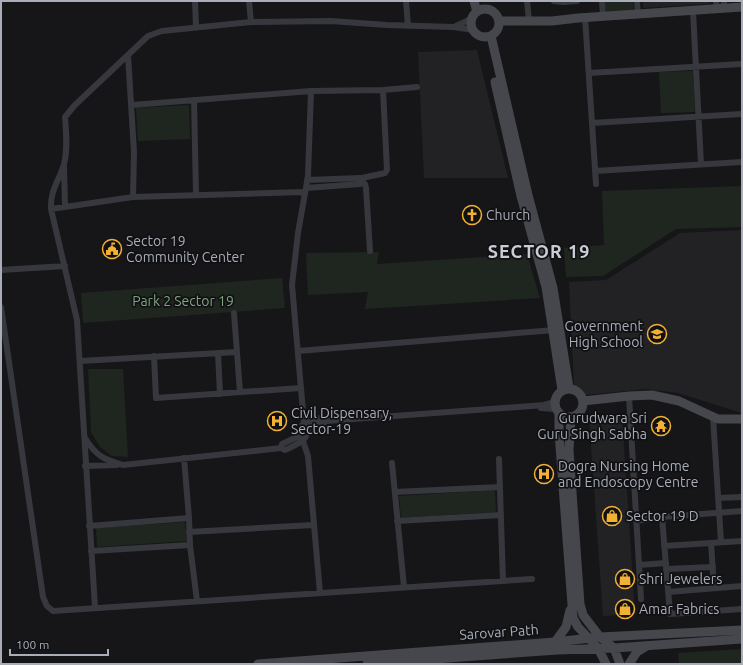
<svg xmlns="http://www.w3.org/2000/svg" width="743" height="665" viewBox="0 0 743 665" font-family="Ubuntu,sans-serif">
  <rect width="100%" height="100%" fill="#161618"/>
  <!-- built -->
  <path fill="#222225" d="M643,1h66v3l-66,4z
    M477,50l31,128h-84l-6,-126z
    M742,230v183l-64,-20 -32,-4 -61,6 -11,-8 -5,-105 37,-2 74,-47z
    M622,415l13,199 -32,2 -14,-199z"/>
  <!-- park -->
  <path fill="#1e261f" d="M605,1h28l1,10 -28,2z
    M693,71l2,41 -34,1 -2,-41z
    M189,105l1,34 -52,2 -2,-33z
    M742,186v41l-66,2 -73,47 -37,1 -2,-29 40,-3 -2,-54z
    M379,252l-2,12 150,-10 13,44 -175,11 3,-17 -60,3 -2,-42z
    M282,278l3,30 -202,15 -2,-30z
    M88,369h35l5,88 -16,-1 -12,-9 -9,-15z
    M495,490l1,22 -95,6 -2,-22z
    M185,522l2,19 -90,6 -1,-19z
    M742,649v15h-63l-1,-11z"/>
  <g fill="none" stroke-linecap="round" stroke-linejoin="round">
    <!-- street -->
    <path stroke="#37383d" stroke-width="6" d="M195,1l1,26
      M249,1l2,21
      M406,1l2,25
      M527,1l2,20
      M554,1l9,1 14,-1
      M602,1l1,15
      M637,1l1,13
      M716,1l1,9
      M724,1v8
      M693,11l8,153
      M585,17l11,167
      M456,26l15,-7
      M128,55l6,97 -1,45
      M589,73l153,-9
      M194,100l2,94
      M132,105l179,-14 72,-1 34,-3
      M592,123l150,-9
      M64,166l1,40
      M595,171l147,-9
      M362,178l23,-5 2,-3 -4,-80
      M362,181l3,3 1,4 4,63
      M306,188l54,-4 2,-3 -2,-3 -53,2
      M51,209l82,-12 172,-5
      M1,270l64,-4
      M1,307l42,290 4,9 6,5 479,-32
      M234,313l6,79
      M298,351l257,-21
      M218,353l2,41
      M154,356l2,42 145,-10
      M80,361l157,-9
      M629,396l12,203
      M541,408l15,1
      M713,417l8,125
      M304,422h4l2,2h13l3,-3
      M308,422l2,-3 12,-1 4,3 218,-16 7,-2 4,-4
      M299,436l4,5 5,15 12,137
      M85,438c11,18 18,21 38,27l158,-17 4,2c11,-5 30,-12 19,-27l-12,-138 6,-52 10,-57 3,-85
      M281,448l1,-4 17,-8 3,-11 2,-2
      M184,458l5,60
      M499,459l4,122
      M392,463l12,124
      M85,466l32,-1
      M395,492l105,-5
      M718,498l24,-1
      M662,517l8,97 72,-5
      M397,521l104,-6
      M636,521l26,-4 80,-6
      M89,526l100,-8 1,27 -99,6
      M189,532l124,-7
      M711,543l3,45
      M190,545l7,56
      M664,546l78,-5
      M639,565l27,-2
      M666,569l47,-2
      M668,592l74,-6
      M95,607l-18,-287 -26,-111c-1,-19 8,-28 13,-45 4,-15 2,-32 1,-47l10,-12 73,-69 14,-5 89,-9 80,-1 56,4 67,2 19,3"/>
    <!-- secondary -->
    <path stroke="#45474d" stroke-width="9" d="M474,1l3,11
      M471 23a14 14 0 1 1 28 0a14 14 0 1 1-28 0Z
      M500,21h52l26,-3 164,-11
      M491,36l37,159 25,93 16,100
      M495,82l26,114 25,91 16,103
      M555 403a14 14 0 1 1 28 0a14 14 0 1 1-28 0Z
      M583,401l46,-5 23,-1 27,6 39,18h24
      M559,413v20l14,185 5,9 20,21 8,16
      M571,417l-2,33 11,154 3,11 17,22 14,11 6,16
      M555,642l11,-15 4,-17
      M258,664l297,-22 45,-5 142,-7
      M367,664l190,-14 57,-2 128,-9
      M629,664l8,-12 10,-6"/>
  </g>
  <!-- icons -->
  <defs>
    <symbol id="church-ring" viewBox="-11 -11 22 22"><circle r="9.5" fill="#111113" stroke="#f2b134" stroke-width="1.5"/><path d="M-1.2-6h2.4v3.5h3.3v2.4h-3.3V6h-2.4V-.1h-3.3v-2.4h3.3Z" fill="#f2b134"/></symbol>
    <symbol id="civic-ring" viewBox="-11 -11 22 22"><circle r="9.5" fill="#111113" stroke="#f2b134" stroke-width="1.5"/><path d="M-.6-6.5H3V-4.5H.6V-3L4-1V1h2V6H-6V1h2V-1L-.6-3ZM-1.2 2.5V6h2.4V2.5Z" fill="#f2b134"/></symbol>
    <symbol id="school-ring" viewBox="-11 -11 22 22"><circle r="9.5" fill="#111113" stroke="#f2b134" stroke-width="1.5"/><path d="M0-5L7-2L0 1L-7-2ZM-4 1L0 2.5L4 1V4Q0 6-4 4Z" fill="#f2b134"/></symbol>
    <symbol id="hospital-ring" viewBox="-11 -11 22 22"><circle r="9.5" fill="#111113" stroke="#f2b134" stroke-width="1.5"/><path d="M-5-5h3v3.5h4V-5h3V5h-3V1.5h-4V5h-3Z" fill="#f2b134"/></symbol>
    <symbol id="temple-ring" viewBox="-11 -11 22 22"><circle r="9.5" fill="#111113" stroke="#f2b134" stroke-width="1.5"/><path d="M0-6L5-2H3V0L6.5 2.5H4V6H1.5V3h-3V6H-4V2.5H-6.5L-3 0V-2H-5Z" fill="#f2b134"/></symbol>
    <symbol id="shop-ring" viewBox="-11 -11 22 22"><circle r="9.5" fill="#111113" stroke="#f2b134" stroke-width="1.5"/><path d="M-5-2.5h2.3a2.7 3.5 0 0 1 5.4 0H5L5.5 6h-11ZM-1.5-2.5h3a1.5 2.3 0 0 0-3 0Z" fill="#f2b134"/></symbol>
  </defs>
  <g fill-rule="evenodd">
    <use href="#church-ring" x="461" y="204" width="22" height="22"/>
    <use href="#civic-ring" x="101" y="238" width="22" height="22"/>
    <use href="#school-ring" x="646" y="323" width="22" height="22"/>
    <use href="#hospital-ring" x="266" y="410" width="22" height="22"/>
    <use href="#temple-ring" x="650" y="415" width="22" height="22"/>
    <use href="#hospital-ring" x="533" y="463" width="22" height="22"/>
    <use href="#shop-ring" x="601" y="505" width="22" height="22"/>
    <use href="#shop-ring" x="614" y="568" width="22" height="22"/>
    <use href="#shop-ring" x="614" y="598" width="22" height="22"/>
  </g>
  <g text-anchor="middle" stroke-width="3.5" stroke-linejoin="round" paint-order="stroke">
    <!-- poi labels -->
    <g font-size="14" fill="#a8adb8" stroke="#111113" text-anchor="start">
      <text x="486" y="220">Church</text>
      <text x="126" y="246">Sector 19<tspan x="126" dy="16">Community Center</tspan></text>
      <text x="643" y="331" text-anchor="end">Government<tspan x="643" dy="16">High School</tspan></text>
      <text x="291" y="418">Civil Dispensary,<tspan x="291" dy="16">Sector-19</tspan></text>
      <text x="647" y="423" text-anchor="end">Gurudwara Sri<tspan x="647" dy="16">Guru Singh Sabha</tspan></text>
      <text x="558" y="471">Dogra Nursing Home<tspan x="558" dy="16">and Endoscopy Centre</tspan></text>
      <text x="626" y="521">Sector 19 D</text>
      <text x="639" y="584">Shri Jewelers</text>
      <text x="639" y="614">Amar Fabrics</text>
    </g>
    <!-- park labels -->
    <g font-size="14" fill="#7fa381" stroke="#111113">
      <text x="183" y="306">Park 2 Sector 19</text>
    </g>
    <!-- street labels -->
    <g font-size="14" fill="#a8adb8" stroke="#111113">
      <text transform="translate(499 632) rotate(-4)" y="5">Sarovar Path</text>
    </g>
    <!-- district labels -->
    <g font-size="18" font-weight="bold" letter-spacing="1" fill="#c9ccd4" stroke="#111113">
      <text x="539" y="258">SECTOR 19</text>
    </g>
  </g>
  <!-- border -->
  <rect width="743" height="665" fill="none" stroke="#a8adb8" stroke-width="4"/>
  <!-- scale -->
  <path d="M10 649v6h98v-6" fill="none" stroke="#a8adb8" stroke-width="2"/>
  <text x="16" y="649" font-size="12" fill="#a8adb8" stroke="#111113" stroke-width="3" paint-order="stroke">100 m</text>
</svg>
